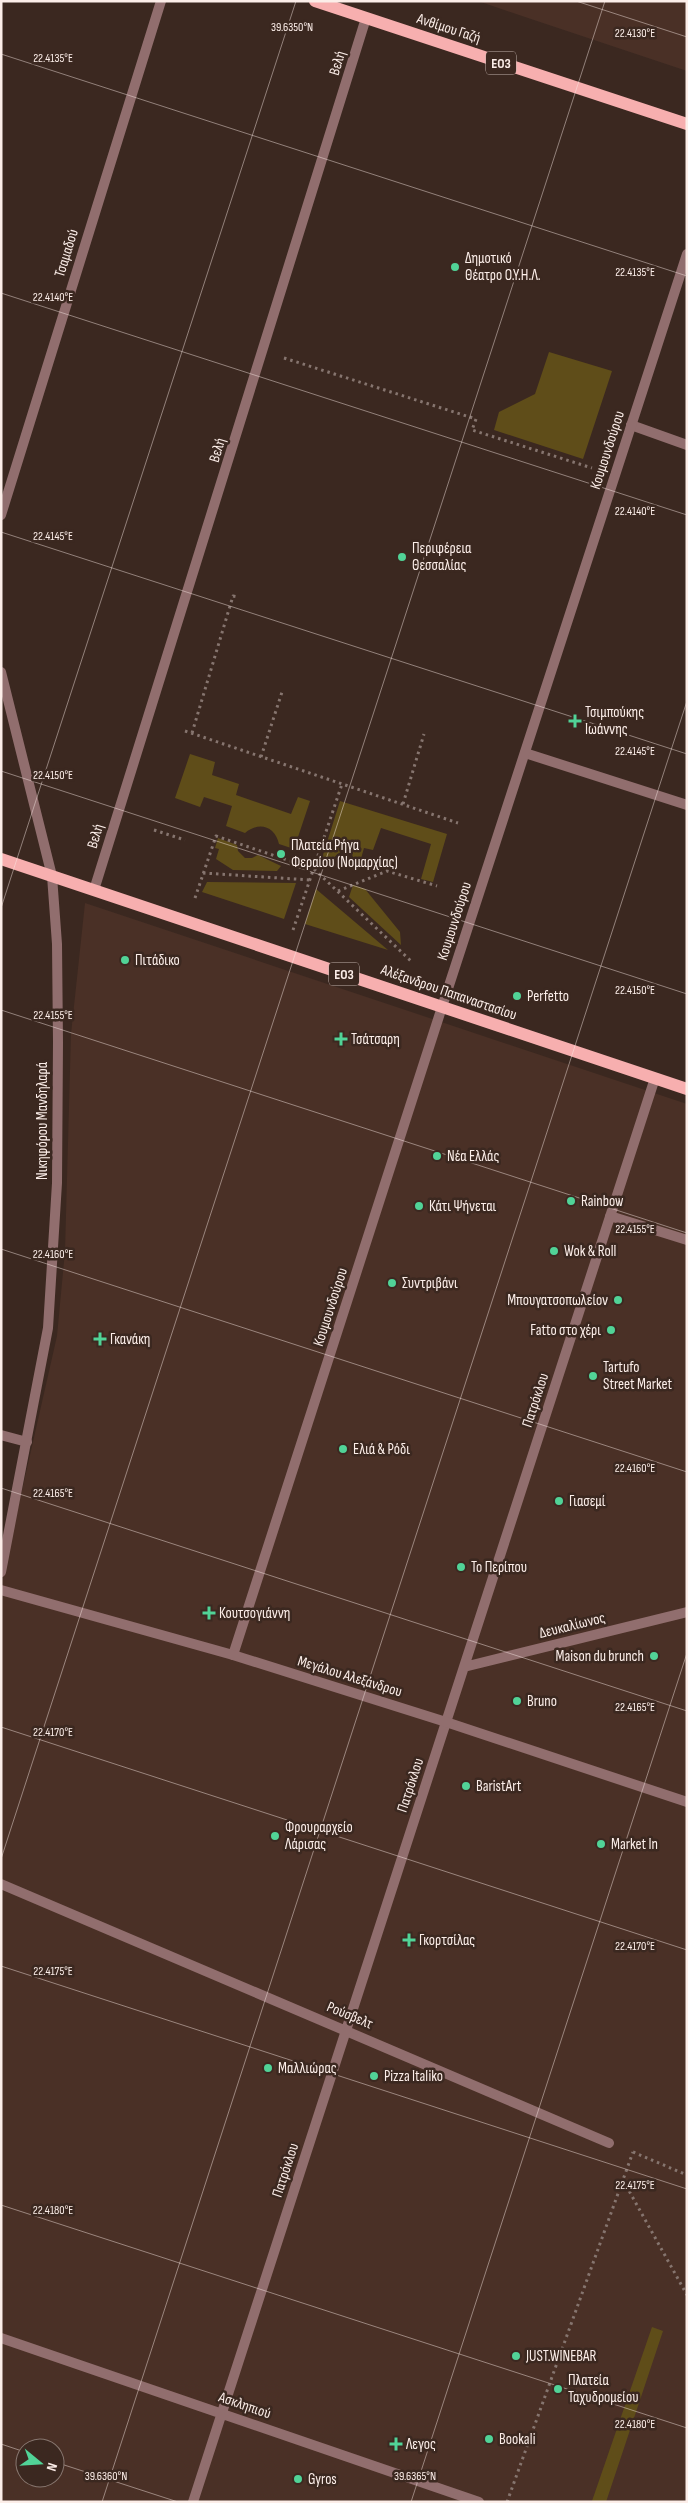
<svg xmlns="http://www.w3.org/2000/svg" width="688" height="2503" viewBox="0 0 688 2503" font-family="'Sofia Sans Condensed',sans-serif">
  <rect width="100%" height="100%" fill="#3b2820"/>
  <!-- built -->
  <path fill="#4a3026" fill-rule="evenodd" d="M478,1h209v70l-159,-53z
    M85,903l602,201v1398h-686v-919l56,-247 8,-85 6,-217zM25,2448h30v30h-30z"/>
  <!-- green -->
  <path fill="#5f4d19" d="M549,352l63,19 -29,88 -89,-29 5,-18 36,-18z
    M190,754l25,8 -3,13 27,9 -3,11 55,19 7,-17 12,4 -16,48 -15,-5c-4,-18 -20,-23 -34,-11l-19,-7 6,-20 -28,-9 -4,10 -25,-9z
    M340,801l107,33 -14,48 -12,-3 10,-35 -50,-16 -8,22 -9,-2 -6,21 -7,-17 -7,-3 -14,12 -8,-3z
    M218,838l19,7 1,6 7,7h7l6,-3 23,11 -4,5 -44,-1 -17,-11 3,-10 -4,-1z
    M207,882l89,1 -12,36 -82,-27z
    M353,885l12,4 35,43 1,13 -52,-48z
    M316,889l72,61 -83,-26z
    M652,2327l11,4 -57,171 -14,-1z"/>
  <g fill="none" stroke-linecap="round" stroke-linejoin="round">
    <!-- path -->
    <path stroke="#86756f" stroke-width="3" stroke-dasharray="2.5 4" stroke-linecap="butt" d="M284,358l192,61 -4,11 120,38
      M185,731l273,92
      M192,733l41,-137 6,1
      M261,757l22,-68
      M403,804l21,-70
      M154,830l31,10
      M203,873l107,7
      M338,891l49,-20 50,15
      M195,898l21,-62 98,33 98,93
      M293,930l49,-146
      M633,2152l54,23
      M623,2180l64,115
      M507,2502l126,-350"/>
    <!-- pedestrian -->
    <path stroke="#916e6e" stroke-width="10" d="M610,1216l77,24
      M233,1655l209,-648
      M464,1667l223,-55
      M1,1884l608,259
      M1,2338l478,164
      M193,2502l462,-1424"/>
    <!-- minor -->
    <path stroke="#916e6e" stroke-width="10" d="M631,425l56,20
      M1,515l160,-514
      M525,753l162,52
      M94,890l272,-872
      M1,1435l26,7
      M1,1590l232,65 213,67 241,80"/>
    <!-- tertiary -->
    <path stroke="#916e6e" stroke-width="10" d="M1,672l51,204 5,68 1,98 -1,141 -9,145 -47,244
      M442,1007l245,-753"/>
    <!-- primary -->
    <path stroke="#f7afaf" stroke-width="12" d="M315,1l372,123
      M1,859l686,230"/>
  </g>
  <!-- ticks -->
  <path fill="none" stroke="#fceee9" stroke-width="1" stroke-opacity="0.45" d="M576,1l111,36M1,54l686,222M1,293l686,222M1,532l686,222M1,771l686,223M1,908l295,-907M1,1010l686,223M1,1249l686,223M1,1488l686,223M1,1727l686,223M1,1859l604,-1858M1,1966l686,223M1,2205l686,223M1,2444l24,8M55,2462l123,40M102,2502l585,-1801M411,2502l276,-849"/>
  <!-- markers -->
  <g fill="#51d397" stroke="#3b2820" stroke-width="2">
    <circle cx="455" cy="267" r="5"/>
    <circle cx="402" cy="557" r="5"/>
    <path d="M572.5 713.5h5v5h5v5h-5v5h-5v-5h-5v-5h5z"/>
    <circle cx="281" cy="854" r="5"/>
    <circle cx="125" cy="960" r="5"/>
    <circle cx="517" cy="996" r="5"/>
    <path d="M338.5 1031.5h5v5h5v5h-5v5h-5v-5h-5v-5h5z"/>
    <circle cx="437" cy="1156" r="5"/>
    <circle cx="571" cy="1201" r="5"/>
    <circle cx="419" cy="1206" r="5"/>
    <circle cx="554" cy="1251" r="5"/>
    <circle cx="392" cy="1283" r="5"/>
    <circle cx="618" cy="1300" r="5"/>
    <circle cx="611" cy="1330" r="5"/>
    <path d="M97.5 1331.5h5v5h5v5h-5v5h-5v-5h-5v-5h5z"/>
    <circle cx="593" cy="1376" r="5"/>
    <circle cx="343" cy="1449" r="5"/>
    <circle cx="559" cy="1501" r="5"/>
    <circle cx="461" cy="1567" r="5"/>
    <path d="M206.5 1605.5h5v5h5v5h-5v5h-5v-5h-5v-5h5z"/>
    <circle cx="654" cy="1656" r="5"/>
    <circle cx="517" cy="1701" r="5"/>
    <circle cx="466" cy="1786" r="5"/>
    <circle cx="275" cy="1836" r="5"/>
    <circle cx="601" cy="1844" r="5"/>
    <path d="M406.5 1932.5h5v5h5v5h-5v5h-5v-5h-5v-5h5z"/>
    <circle cx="268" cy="2068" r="5"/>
    <circle cx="374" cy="2076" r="5"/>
    <circle cx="516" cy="2356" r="5"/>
    <circle cx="558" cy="2389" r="5"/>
    <circle cx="489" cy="2439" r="5"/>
    <path d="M393.5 2436.5h5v5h5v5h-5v5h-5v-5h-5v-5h5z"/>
    <circle cx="298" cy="2479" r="5"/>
  </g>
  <g text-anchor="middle" stroke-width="5" stroke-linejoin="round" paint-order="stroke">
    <!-- shield labels -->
    <g fill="#3b2820" stroke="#c2b3ad" stroke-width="1">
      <rect x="486" y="51.5" width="30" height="23" rx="4"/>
      <rect x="329" y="962.5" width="30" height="23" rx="4"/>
    </g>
    <g font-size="14" font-weight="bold" fill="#fceee9">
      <text x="501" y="68">ΕΟ3</text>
      <text x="344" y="979">ΕΟ3</text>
    </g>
    <!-- street labels -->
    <g font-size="15" fill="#fceee9" stroke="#3b2820">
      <text transform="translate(449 28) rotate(18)" y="5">Ανθίμου Γαζή</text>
      <text transform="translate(337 63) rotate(-73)" y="5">Βελή</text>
      <text transform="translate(66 253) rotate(-73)" y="5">Τσαμαδού</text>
      <text transform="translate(217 450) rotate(-73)" y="5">Βελή</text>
      <text transform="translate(607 450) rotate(-72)" y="5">Κουμουνδούρου</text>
      <text transform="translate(95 836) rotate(-73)" y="5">Βελή</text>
      <text transform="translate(454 921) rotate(-72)" y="5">Κουμουνδούρου</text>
      <text transform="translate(449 992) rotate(19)" y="5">Αλέξανδρου Παπαναστασίου</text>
      <text transform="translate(42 1121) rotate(-90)" y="5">Νικηφόρου Μανδηλαρά</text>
      <text transform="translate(330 1307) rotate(-72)" y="5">Κουμουνδούρου</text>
      <text transform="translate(535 1400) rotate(-72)" y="5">Πατρόκλου</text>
      <text transform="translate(572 1625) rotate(-14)" y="5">Δευκαλίωνος</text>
      <text transform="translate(350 1676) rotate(17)" y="5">Μεγάλου Αλεξάνδρου</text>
      <text transform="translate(410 1785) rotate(-72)" y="5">Πατρόκλου</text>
      <text transform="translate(350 2015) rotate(23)" y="5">Ρούσβελτ</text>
      <text transform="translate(285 2170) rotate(-72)" y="5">Πατρόκλου</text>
      <text transform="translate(245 2405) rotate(19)" y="5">Ασκληπιού</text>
    </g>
    <!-- poi labels -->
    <g font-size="15" fill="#fceee9" stroke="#3b2820" text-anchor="start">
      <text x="465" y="263">Δημοτικό<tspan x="465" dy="17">Θέατρο Ο.Υ.Η.Λ.</tspan></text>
      <text x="412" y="553">Περιφέρεια<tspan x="412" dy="17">Θεσσαλίας</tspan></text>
      <text x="585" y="717">Τσιμπούκης<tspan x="585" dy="17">Ιωάννης</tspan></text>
      <text x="291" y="850">Πλατεία Ρήγα<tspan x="291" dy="17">Φεραίου (Νομαρχίας)</tspan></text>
      <text x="135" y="965">Πιτάδικο</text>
      <text x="527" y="1001">Perfetto</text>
      <text x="351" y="1044">Τσάτσαρη</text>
      <text x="447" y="1161">Νέα Ελλάς</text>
      <text x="581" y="1206">Rainbow</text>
      <text x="429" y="1211">Κάτι Ψήνεται</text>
      <text x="564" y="1256">Wok &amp; Roll</text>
      <text x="402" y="1288">Συντριβάνι</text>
      <text x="608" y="1305" text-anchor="end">Μπουγατσοπωλείον</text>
      <text x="601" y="1335" text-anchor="end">Fatto στο χέρι</text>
      <text x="110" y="1344">Γκανάκη</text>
      <text x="603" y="1372">Tartufo<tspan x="603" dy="17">Street Market</tspan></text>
      <text x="353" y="1454">Ελιά &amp; Ρόδι</text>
      <text x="569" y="1506">Γιασεμί</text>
      <text x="471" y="1572">Το Περίπου</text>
      <text x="219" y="1618">Κουτσογιάννη</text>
      <text x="644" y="1661" text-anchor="end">Maison du brunch</text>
      <text x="527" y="1706">Bruno</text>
      <text x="476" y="1791">BaristArt</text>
      <text x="285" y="1832">Φρουραρχείο<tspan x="285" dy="17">Λάρισας</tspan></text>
      <text x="611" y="1849">Market In</text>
      <text x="419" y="1945">Γκορτσίλας</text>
      <text x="278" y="2073">Μαλλιώρας</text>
      <text x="384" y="2081">Pizza Italiko</text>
      <text x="526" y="2361">JUST.WINEBAR</text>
      <text x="568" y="2385">Πλατεία<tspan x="568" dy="17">Ταχυδρομείου</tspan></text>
      <text x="499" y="2444">Bookali</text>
      <text x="406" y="2449">Λεγος</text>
      <text x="308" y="2484">Gyros</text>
    </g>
  </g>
  <g font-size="12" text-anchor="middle" fill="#fceee9" stroke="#3b2820" stroke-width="5" stroke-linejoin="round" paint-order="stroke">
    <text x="292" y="31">39.6350°N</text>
    <text x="635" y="37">22.4130°E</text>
    <text x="53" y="62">22.4135°E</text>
    <text x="635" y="276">22.4135°E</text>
    <text x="53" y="301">22.4140°E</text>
    <text x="635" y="515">22.4140°E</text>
    <text x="53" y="540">22.4145°E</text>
    <text x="635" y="755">22.4145°E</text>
    <text x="53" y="779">22.4150°E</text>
    <text x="635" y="994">22.4150°E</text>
    <text x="53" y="1019">22.4155°E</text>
    <text x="635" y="1233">22.4155°E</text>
    <text x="53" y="1258">22.4160°E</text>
    <text x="635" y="1472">22.4160°E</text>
    <text x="53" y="1497">22.4165°E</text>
    <text x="635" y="1711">22.4165°E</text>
    <text x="53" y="1736">22.4170°E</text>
    <text x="635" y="1950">22.4170°E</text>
    <text x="53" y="1975">22.4175°E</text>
    <text x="635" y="2189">22.4175°E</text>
    <text x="53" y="2214">22.4180°E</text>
    <text x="635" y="2428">22.4180°E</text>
    <text x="106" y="2480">39.6360°N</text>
    <text x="415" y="2480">39.6365°N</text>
  </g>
  <!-- border -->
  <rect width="688" height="2503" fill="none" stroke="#fceee9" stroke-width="5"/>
  <!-- north arrow -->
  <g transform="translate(40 2463) rotate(108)"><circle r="24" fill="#3b2820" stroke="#887770"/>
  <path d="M0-4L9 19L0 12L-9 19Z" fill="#51d397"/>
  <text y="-8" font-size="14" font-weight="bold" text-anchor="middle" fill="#fceee9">N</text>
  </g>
</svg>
